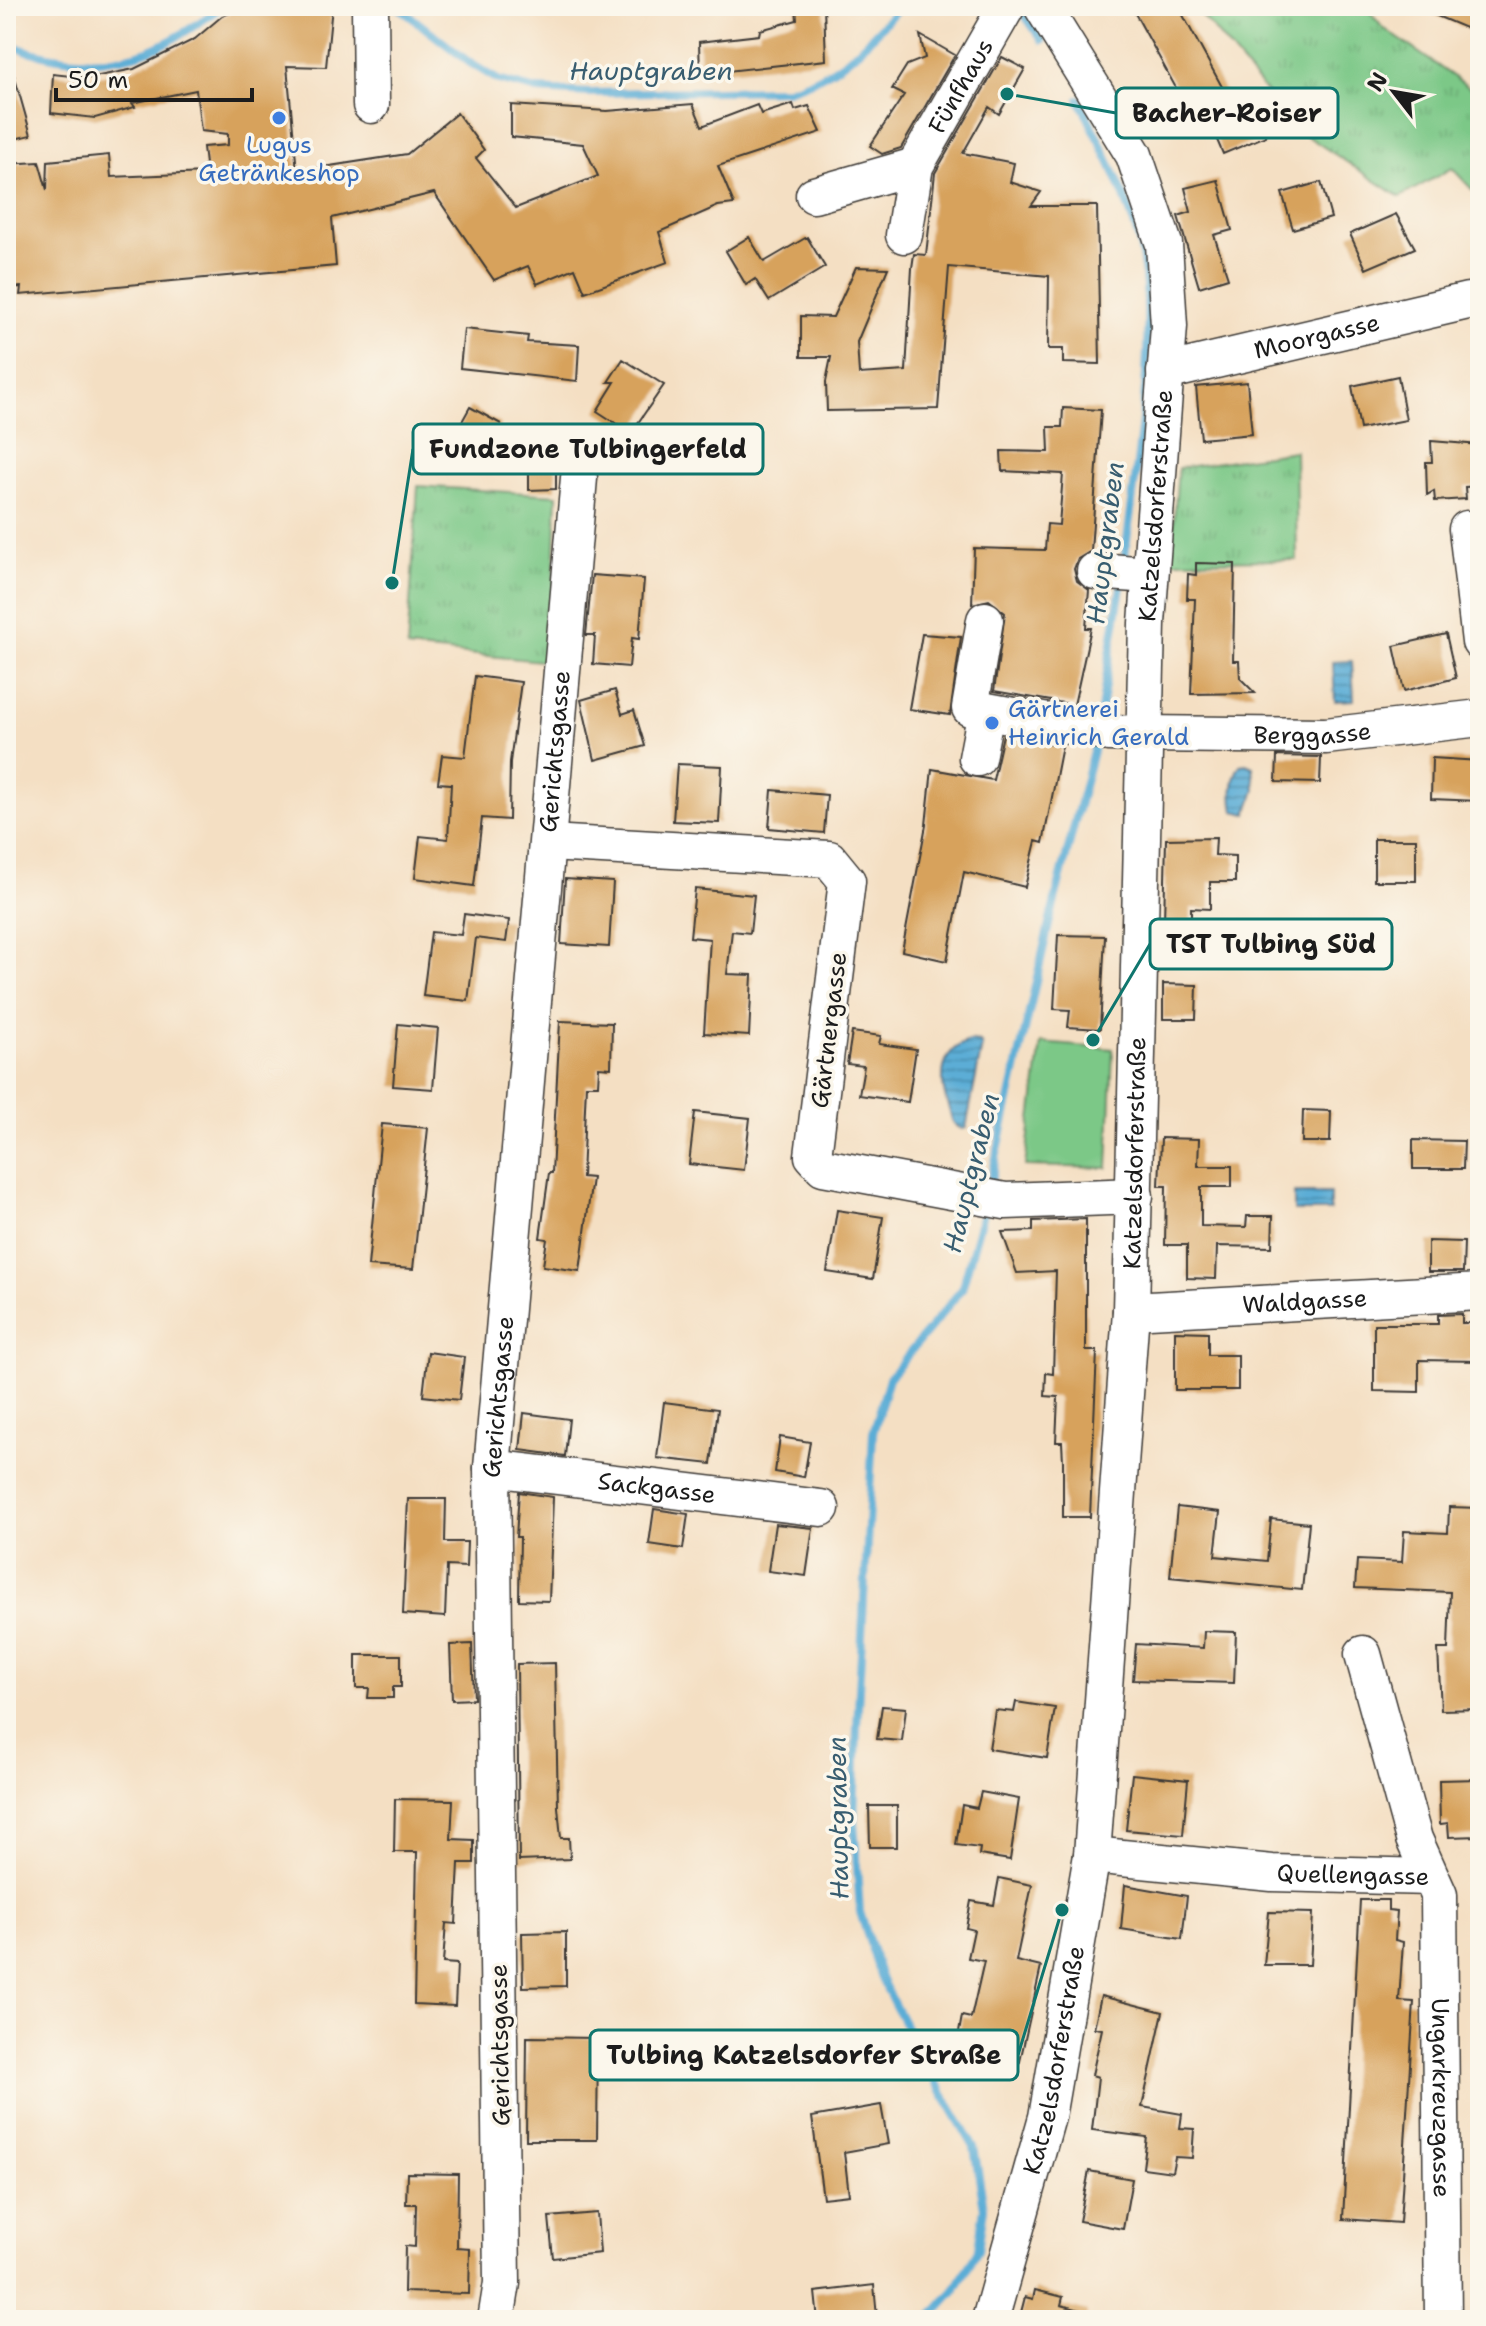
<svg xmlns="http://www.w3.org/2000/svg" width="1486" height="2326" viewBox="0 0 1486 2326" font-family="'Shantell Sans',sans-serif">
  <defs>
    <pattern id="grass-tufts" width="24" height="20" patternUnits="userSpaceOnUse" patternTransform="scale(2)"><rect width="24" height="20" fill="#7cc887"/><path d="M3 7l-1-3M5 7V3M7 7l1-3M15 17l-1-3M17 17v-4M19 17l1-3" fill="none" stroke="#6bab74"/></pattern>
    <pattern id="water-rules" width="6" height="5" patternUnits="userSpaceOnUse" patternTransform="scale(2)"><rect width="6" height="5" fill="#5badd6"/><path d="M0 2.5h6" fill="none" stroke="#4a8cad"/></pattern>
  </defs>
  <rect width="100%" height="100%" fill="#fbf7ec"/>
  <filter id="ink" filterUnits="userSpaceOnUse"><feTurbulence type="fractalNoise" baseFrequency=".0125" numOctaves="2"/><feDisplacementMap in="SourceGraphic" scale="16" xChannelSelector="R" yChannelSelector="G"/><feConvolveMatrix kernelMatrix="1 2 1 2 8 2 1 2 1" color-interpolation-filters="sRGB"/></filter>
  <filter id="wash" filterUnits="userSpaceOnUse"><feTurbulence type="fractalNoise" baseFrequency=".006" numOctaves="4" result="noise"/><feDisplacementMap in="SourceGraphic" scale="32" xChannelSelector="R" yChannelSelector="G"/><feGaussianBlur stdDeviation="1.8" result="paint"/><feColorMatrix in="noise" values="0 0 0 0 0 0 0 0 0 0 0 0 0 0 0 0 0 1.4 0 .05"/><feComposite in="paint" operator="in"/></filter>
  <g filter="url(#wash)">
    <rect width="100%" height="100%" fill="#f4dfc3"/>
    <!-- grass -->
    <path fill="url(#grass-tufts)" stroke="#4c7252" stroke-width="2" d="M1194,6h172l16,21 98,68v103l-28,-30 -52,29 -102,-67z
      M1295,451l2,109 -126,1 7,-93z
      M418,486l139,9 -6,167 -144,-14z"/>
    <!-- park -->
    <path fill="#7cc887" stroke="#4c7252" stroke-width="2" d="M1041,1043l72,6 -5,119 -83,-2z"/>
    <!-- water -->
    <path fill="url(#water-rules)" stroke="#3c6479" stroke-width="2" d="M1352,661l2,39 -19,1 -2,-39z
      M1246,764l7,3 2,23 -8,24 -13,-3c-3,-14 -2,-34 6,-46z
      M970,1041l10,1 2,4 -16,82 -4,1c-11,-5 -10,-10 -13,-20 -9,-25 -12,-59 21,-68z
      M1294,1193h36v18h-36z"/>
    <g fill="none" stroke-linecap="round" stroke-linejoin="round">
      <!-- stream -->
      <path stroke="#5badd6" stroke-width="8" d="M397,6l73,57 28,17 39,10 52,3 198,-3c55,-16 76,-43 113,-84
        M1018,6l24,34
        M6,42c18,10 38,14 59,17 70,8 103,-14 158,-53
        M1079,99c22,46 47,93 60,142 22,88 -4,231 -15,323
        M1099,722l23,-141
        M989,1189l61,-269 46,-181
        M928,2320l27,-30 23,-40 6,-42 -10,-61 -55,-94 -38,-75 -21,-66 -6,-90 3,-95 16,-294 16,-55 73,-89 23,-83"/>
    </g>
    <g id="blocks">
      <!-- building -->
      <path fill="#d7a25c" d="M247,6h85l-6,61 -39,-1 10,105 110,-17 50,-41 27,37 -8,8 40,50 82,-32 -15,-32 -72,-7v-32l96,6 86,-7 9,22 55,-21 4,9 32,-10 2,6 14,-4 12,26 -103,34 16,38 -16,2 -59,26 9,30 -83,30 -10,-24 -38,16 -9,-18 -34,14 -60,-87 -102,25 4,48 -316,29 1,-8 -15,1v-124l33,-2 8,28 1,-29 61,-6 2,22 95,-4 -3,-26 25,-2v-11l-27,-3 -5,-41 -64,13 3,4 -40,11 -44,-5 2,-39 36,4 45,-9 61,-30 27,-23z
        M796,6h28l2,54 -126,14 -1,-32 60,-7 1,-5 37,-10z
        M1131,6h47l55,101 21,-9 12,38 -43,18 -27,-63 -14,8z
        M1413,6h67v10l-5,16z
        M920,35l35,20 -54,93 -19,6 -12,-8 34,-51 -12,-6 15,-24 18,-7z
        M1002,57l23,12 -26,45 -10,-7 -26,46 51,10 -4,19 31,10 -10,14h66l3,158 -37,-1v-14h-15l1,-73 -100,-9 -11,142 -111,2 -1,-29 5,-25h-30v-41l32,1 23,-50 32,1 -31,74 2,32 47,-3 6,-103 2,-14 12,1 9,-82z
        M12,68l19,67 -25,6v-72z
        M1218,180l14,50 -18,5 14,43 -29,9 -21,-71 13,-4 -6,-24z
        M1321,182l10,36 -38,11 -11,-36z
        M1396,214l19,34 -49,21 -16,-35z
        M749,237l15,25 43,-25 18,30 -56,34 -14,-22 -9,6 -20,-34z
        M464,329l64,7 -1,6 52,3 -2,36 -117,-13z
        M623,359l41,26 -33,48 -34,-22 18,-29h-7z
        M1398,376l8,44 -46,9 -8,-43z
        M1247,382l5,52 -51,5 -5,-52z
        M470,407l31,17 -25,45 -31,-17z
        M1063,408l38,2 -10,141 -13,8 -4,10 3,12 12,9 -3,38h5l-17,77 -80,-14 11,-78 -16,-13 -17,4 2,-56 71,2 2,-26 12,1 4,-51 -61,-3 -1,-20 48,1 -1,-25h14z
        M1431,441l49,4v41l-15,1 1,12 -31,2 -1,-10 -7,4 -1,-33h6z
        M529,449h27v40l-27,1z
        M1196,563l39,1 -2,97h6l1,17 15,15 -64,1 4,-95h-8l1,-25 8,1z
        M592,575l52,4 -5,60 -7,-1 -3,29 -36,-3 2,-29h-9z
        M922,634l39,3 -11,78 -41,-6z
        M1446,634l10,44 -52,13 -10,-45z
        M475,676l46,6 -11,80 -1,58 -27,-2 -8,68 -59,-8 5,-42 28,3 3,-55 -13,-1 4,-28 23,2z
        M615,690l7,24 12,-4 11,36 -50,14 -14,-60z
        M1003,735l59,11 -19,97 -7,-2 -11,46 -61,-15 -17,89 -45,-10 24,-126 6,-56 61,11z
        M1277,756l44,1 -1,26 -44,-1z
        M1432,758l48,3v40l-49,-2z
        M677,764l45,2 -3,57 -46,-2z
        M772,790l55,5 -3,38 -55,-5z
        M1216,838l-1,17 20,1v26h-25v27l-19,-1v16l-27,-1 2,-84z
        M1374,839h42v42h-42z
        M565,879l48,3 -4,65 -48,-3z
        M695,889l59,6 -4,38 -18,-2 -5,43 25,1 -3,61 -45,-3 6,-94 -20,-2z
        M464,914l45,6 -3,22 -30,-4 -8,63 -45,-5 8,-64 30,3z
        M1058,935l47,1 -5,93 -32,-2 2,-17 -16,-1z
        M1163,984l34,1 -1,34h-33z
        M560,1021l52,2 -1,45 -12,-1 -1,18h-12l-4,92 10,1 -12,93 -37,-5 4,-27 -7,-1 9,-65h3z
        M398,1024l40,4 -5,61 -40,-3z
        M852,1032l29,4 -2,8 37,5 -8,53 -49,-7 5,-29 -17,-2z
        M1303,1110l28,1 -1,31h-28z
        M695,1112l55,6 -6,52 -55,-6z
        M382,1124l46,4 -15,141 -45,-3z
        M1161,1138l38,1 -1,27h34v21h-31v39l45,1 1,-11h26l-1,31 -55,-1 -1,33 -29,-1v-33h-22l1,-59h-7z
        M1413,1140l51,1 -1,28h-50z
        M837,1210l46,7 -10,62 -46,-7z
        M1086,1219v132h11l-7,166h-27v-56l-1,-19h-6l2,-45 -13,-1 1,-23 7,1 3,-103 -39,2 -15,-41 31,-1v-10z
        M1428,1241l36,1 -1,30h-35z
        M1462,1314v9h18v38l-61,-1v32l-45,-1v-67h64v-9z
        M1175,1331l33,1v23h30v35h-63z
        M428,1352l36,5 -5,43 -36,-4z
        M664,1402l54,7 -7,55 -54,-6z
        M524,1413l45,6 -4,37 -45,-6z
        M780,1437l30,5 -6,35 -29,-5z
        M519,1492l34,5 -4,104 -30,-1 1,-63h-4z
        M408,1499h38l-1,43h22l-1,25 -19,-1 -2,51 -42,-3z
        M1177,1507l43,5 -5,44 52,5 4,-42 38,4 -7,67 -132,-13z
        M1449,1507l31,1v201l-39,1 -3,-61h10l2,-57 -95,-4 2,-28 45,2 2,-31 44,2z
        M654,1509l34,5 -5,35 -34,-5z
        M775,1524l38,4 -7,48 -38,-5z
        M1204,1631l32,1 -2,51 -101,-3 3,-36 67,4z
        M472,1644l2,55 -22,1 -2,-55z
        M356,1655h45v32h-8v11h-25l1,-10h-13z
        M555,1663l3,144 3,31h8l1,21 -51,2 -2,-197z
        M1016,1702l39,6 -8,50 -58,-9 6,-39 19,2z
        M882,1706l24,2 -4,33 -25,-2z
        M1132,1774l56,6 -5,55 -57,-5z
        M1480,1779v57l-31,1 -1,-14 -8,1 -1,-44z
        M981,1792l38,7 -9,61 -31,-5 1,-7 -24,-3 6,-40 15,3z
        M395,1799l58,1 -2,39 23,1v23h-15l-3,61 -10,-1 -3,40 14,1 -2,42 -41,-2 3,-152h-23z
        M869,1806h28v41h-27z
        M999,1878l33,7 -16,76 25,6 -24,108 -26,-5 3,-12 -10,-3 2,-11 -28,-6 4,-22 9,2 13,-57 -16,-3 6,-28 -8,-2 5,-27 23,4z
        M1125,1885l62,11 -5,43 -61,-10z
        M1360,1900h28v10l9,1 -2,29 8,2 -4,59 15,1 -14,221 -57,-4z
        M1269,1912l44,1 -3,52h-46z
        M566,1932v54l-43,1 -1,-54z
        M1101,1996l62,16 -21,95 40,7 -2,14 14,1 -2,29 -17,-1 -3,15 -29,-4 4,-31 -55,-7 6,-53 -6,-2 10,-46 -8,-1z
        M527,2037l71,1 -1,102h-71z
        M881,2105l7,39 -44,8 5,43 -26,3 -11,-81z
        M1089,2171l43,8 -9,50 -44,-8z
        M407,2173l51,1 -1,74 13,1 -1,45 -65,-2 1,-46 10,1 1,-43h-10z
        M597,2213l3,40 -47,5 -4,-41z
        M874,2285l3,32 -59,3 -3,-28z
        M1035,2290l28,7 -2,8 27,7 -1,8h-68l6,-23 8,2z"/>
    </g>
  </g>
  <g filter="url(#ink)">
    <use href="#blocks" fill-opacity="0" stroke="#3c3935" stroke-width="2"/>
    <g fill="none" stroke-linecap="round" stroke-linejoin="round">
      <defs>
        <g id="minor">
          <path d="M370,6l1,99"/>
          <path d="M814,195l101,-29"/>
          <path id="s1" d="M904,235l11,-69 92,-160"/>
          <path id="s2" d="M1165,372l303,-71"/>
          <path d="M1467,529l13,113"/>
          <path d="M1095,571l55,4"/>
          <path id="s3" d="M985,620l-15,88 139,25 34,1 183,2 154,-18"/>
          <path d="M977,758l9,-47"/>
          <path d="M549,843l280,16 18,22 -34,275 10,11 182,34 130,-5"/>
          <path id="s4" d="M1131,1311l349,-19"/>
          <path id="s5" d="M492,1468l329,40"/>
          <path id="s6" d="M1363,1654l51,185 25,56 4,425"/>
          <path id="s7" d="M1092,1855l180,18 158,4"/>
          <path id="s8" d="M496,2320l6,-37 -10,-815 87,-990"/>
          <path id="s9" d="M990,2320l57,-203 45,-262 39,-544 16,-688 22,-297 -5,-82 -30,-89 -92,-149"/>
        </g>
      </defs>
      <!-- minor casing -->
      <use href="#minor" stroke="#3c3935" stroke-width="39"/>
      <!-- minor -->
      <use href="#minor" stroke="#fff" stroke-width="36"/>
    </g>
  </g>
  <!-- markers -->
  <g fill="#3f7fe0" stroke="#fbf7ec" stroke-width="3">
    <circle cx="279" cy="118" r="8"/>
    <circle cx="992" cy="723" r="8"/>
  </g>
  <g text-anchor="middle" stroke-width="7" stroke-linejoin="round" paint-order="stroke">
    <!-- street labels -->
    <g font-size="24" fill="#1c1c1c" stroke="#fbf7ec">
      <text dy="8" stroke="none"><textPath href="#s1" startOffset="162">Fünfhaus</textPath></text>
      <text dy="8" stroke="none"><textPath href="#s2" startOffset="156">Moorgasse</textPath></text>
      <text dy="8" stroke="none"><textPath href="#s9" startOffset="1828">Katzelsdorferstraße</textPath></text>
      <text dy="8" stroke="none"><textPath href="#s3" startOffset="434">Berggasse</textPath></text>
      <text dy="8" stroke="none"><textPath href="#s8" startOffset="1572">Gerichtsgasse</textPath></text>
      <text transform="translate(829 1030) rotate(-83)" y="8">Gärtnergasse</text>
      <text dy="8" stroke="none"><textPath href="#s9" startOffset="1180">Katzelsdorferstraße</textPath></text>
      <text dy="8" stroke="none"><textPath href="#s4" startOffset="174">Waldgasse</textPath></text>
      <text dy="8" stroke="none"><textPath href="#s8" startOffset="924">Gerichtsgasse</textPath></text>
      <text dy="8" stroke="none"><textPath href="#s5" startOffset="166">Sackgasse</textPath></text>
      <text dy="8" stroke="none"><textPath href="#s7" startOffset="262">Quellengasse</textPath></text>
      <text transform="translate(500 2045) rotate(-91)" y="8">Gerichtsgasse</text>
      <text dy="8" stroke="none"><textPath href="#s9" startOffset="268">Katzelsdorferstraße</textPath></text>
      <text dy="8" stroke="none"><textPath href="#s6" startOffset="456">Ungarkreuzgasse</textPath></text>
    </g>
    <!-- shop labels -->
    <g font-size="24" fill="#366cbe" stroke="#fbf7ec">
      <text x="279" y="153">Lugus<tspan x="279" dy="28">Getränkeshop</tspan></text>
      <text x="1008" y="717" text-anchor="start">Gärtnerei<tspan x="1008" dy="28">Heinrich Gerald</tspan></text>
    </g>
    <!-- water labels -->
    <g font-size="26" font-style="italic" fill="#385d70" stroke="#fbf7ec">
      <text x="651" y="80">Hauptgraben</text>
      <text transform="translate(1105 543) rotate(-83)" y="9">Hauptgraben</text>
      <text transform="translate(971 1173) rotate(-76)" y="9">Hauptgraben</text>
      <text transform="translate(838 1818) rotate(-91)" y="9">Hauptgraben</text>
    </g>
  </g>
  <!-- callouts -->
  <path fill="none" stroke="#0f766e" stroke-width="3" d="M1007 94L1116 113M392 583L413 449M1093 1040L1150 944M1062 1910L1018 2055"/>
  <g fill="#0f766e" stroke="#fbf7ec" stroke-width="3">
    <circle cx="1007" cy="94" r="8"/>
    <circle cx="392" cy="583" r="8"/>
    <circle cx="1093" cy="1040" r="8"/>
    <circle cx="1062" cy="1910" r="8"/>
  </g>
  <g fill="#fbf7ec" stroke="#0f766e" stroke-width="3">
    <rect x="1116" y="88" width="222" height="50" rx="8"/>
    <rect x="413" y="424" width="350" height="50" rx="8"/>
    <rect x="1150" y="919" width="242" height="50" rx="8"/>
    <rect x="590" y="2030" width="428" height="50" rx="8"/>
  </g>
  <g font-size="26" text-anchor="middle" font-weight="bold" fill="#1c1c1c">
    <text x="1227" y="122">Bacher-Roiser</text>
    <text x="588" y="458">Fundzone Tulbingerfeld</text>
    <text x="1271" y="953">TST Tulbing Süd</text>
    <text x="804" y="2064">Tulbing Katzelsdorfer Straße</text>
  </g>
  <!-- margin -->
  <rect width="1486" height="2326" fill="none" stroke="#fbf7ec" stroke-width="32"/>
  <!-- north arrow -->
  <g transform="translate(1394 92) rotate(301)" stroke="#fbf7ec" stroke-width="6" paint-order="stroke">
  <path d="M0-6L14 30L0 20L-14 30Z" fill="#1c1c1c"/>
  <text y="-12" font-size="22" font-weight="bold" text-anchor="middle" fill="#1c1c1c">N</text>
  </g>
  <!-- scale -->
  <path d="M56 88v12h196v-12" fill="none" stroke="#1c1c1c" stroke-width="4"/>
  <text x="68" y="88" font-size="24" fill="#1c1c1c" stroke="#fbf7ec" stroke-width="6" paint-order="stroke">50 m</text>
</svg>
